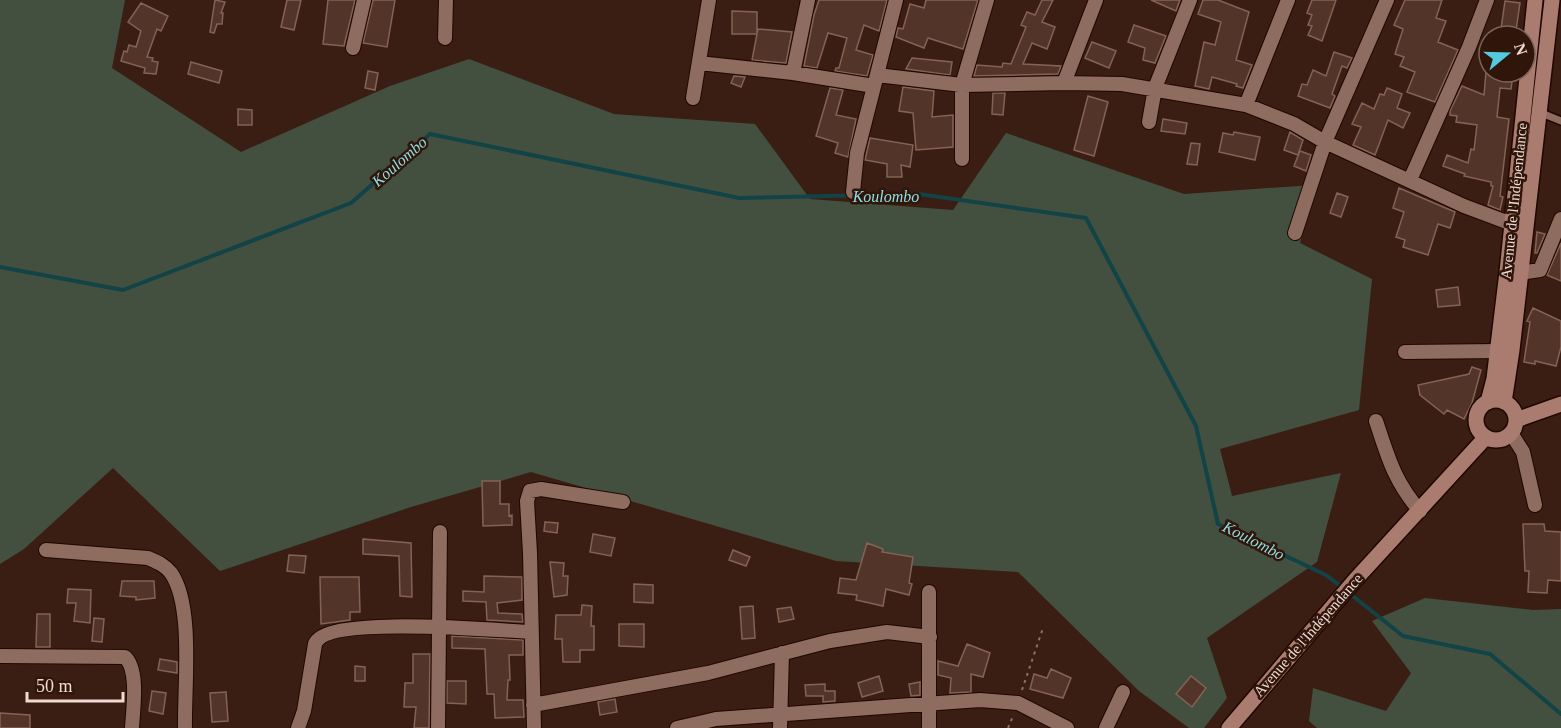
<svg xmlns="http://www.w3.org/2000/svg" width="1561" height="728" viewBox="0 0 1561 728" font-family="Georgia,serif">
  <rect width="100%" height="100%" fill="#3b1e13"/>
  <!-- green -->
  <path fill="#435040" d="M0,0h125l-13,68 129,84 149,-66 79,-27 145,55 141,10 55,75 143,11 53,-77 178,61 129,-9 -13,58 72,36 -13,131 -139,39 12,47 109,-23 -24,89 -110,76 20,60 -23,30h-15l-50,-37 -121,-119 -182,-11 -305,-89 -120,35 -191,64 -107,-103 -89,81 -24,15z
    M1425,598l108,12 28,-1v119h-244l-8,-7 4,-33 73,23 25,-38 -39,-52z"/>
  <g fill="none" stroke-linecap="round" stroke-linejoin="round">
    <!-- stream -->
    <path stroke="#124346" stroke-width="4" d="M0,267l123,23 228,-87 79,-69 309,64 180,-4 167,24 110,208 22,98 108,51 17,13
      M1349,593l54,43 87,18 71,60"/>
  </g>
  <!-- building -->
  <path fill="#533429" stroke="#846356" stroke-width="1.5" d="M215,0l10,2 -4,11h2l-1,11h-5l-3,9 -4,-1z
    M287,0h14l-7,30 -13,-3z
    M328,0h27l-11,46 -21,-2z
    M373,0h22l-8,47 -24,-4z
    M819,0h68l-8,31 -15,-6 -8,25 17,5 -6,21 -32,-5 1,-3h3l8,-30 -19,-5 -11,35 -13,-2 10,-51z
    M926,0h52l-15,49 -35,-11 -4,10 -28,-11 2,-9 5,1 7,-25 14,4z
    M1042,0h11l-11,22 13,5 -8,22 -15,-6 -9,21 38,2 -3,8 -84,2 3,-11 25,2 1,-4 8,1 15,-37 -5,-2 6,-13 8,3z
    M1151,0h29l-4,11z
    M1203,0h15l31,12 -13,48 16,5 -9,23 -7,-2 1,-2 -25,-7 -3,12 -14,-3 9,-44 11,3 6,-23 -23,-8z
    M1312,0h24l-14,41 -14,-6 4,-9 -4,-1 4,-10 -5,-2z
    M1405,0h37l-6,18 10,3 -8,21 20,8 -23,52 -28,-10 8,-20 -15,-6 4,-9 -9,-3 8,-25 -9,-4z
    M1505,1l15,2 -4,27 -3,-1 -2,7h-11z
    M141,3l27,13 -7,15 -4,-2 -10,28 6,1 -1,3 6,1 -2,12 -12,-1 1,-5 -24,-7 3,-10 3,1 2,-7 7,2 5,-16 -13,-9z
    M732,11l25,1v21l1,-4 34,3 -6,31 -34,-3 5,-26h-25z
    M1134,25l32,11 -11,27 -12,-3 2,-12 -17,-6z
    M1092,42l24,9 -7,17 -24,-10z
    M1334,52l18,6 -5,10 -5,-2 -10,28 3,2 -5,12 -32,-12 4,-12 5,1 6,-15 13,6z
    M912,58l40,4 -2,13 -44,-6z
    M191,62l31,9 -3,12 -31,-9z
    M368,71l10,2 -3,17 -10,-2z
    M1486,72l27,2 -2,15 -11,-1 -3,29 12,2 -9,77 3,1 -3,13 -12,-5 5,-19h-2v-4l-27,-6 1,-2 -22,-8 4,-11 21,8 3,-14 3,1 3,-25 -21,-3 1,-6 -7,-1v-4l12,-25 22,9z
    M734,76l11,1 -4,10 -10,-4z
    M903,87l31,4 -2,26 21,-2v32l-37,3 -3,-37 -14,-2z
    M830,88l13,2 -7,25 20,4 -8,38 -13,-4 3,-10 -22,-7z
    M1387,88l15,6 -5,14 13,5 -7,15 -15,-8 -13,35 -22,-10 8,-18 -9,-3 10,-21 12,6 6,-15 4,1z
    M993,93h12l-2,22 -11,-1z
    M1088,96l20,6 -14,54 -20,-6z
    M238,109l14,1v15h-14z
    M1163,119l24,4 -2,11 -24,-3z
    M1234,132l26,5 -5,23 -36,-8 4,-19 10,2z
    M1290,132l13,8 -5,15 -14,-5z
    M870,138l43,7 -3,22 -9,-2 1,12h-15v-13l-22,-4z
    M1191,143l9,1 -3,21 -10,-1z
    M1300,151l11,4 -5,16 -12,-5z
    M1399,188l56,24 -5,16 -12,-4 -10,31 -25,-8 2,-7 -9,-3 8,-25 -11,-4z
    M1337,193l11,4 -7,20 -11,-4z
    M1537,232l8,2 -8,19h-2z
    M1561,243v38l-14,-6z
    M1458,287l2,18 -22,2 -2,-17z
    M1533,308l28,13v26l-5,19 -21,-5v3l-11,-2 6,-40 -3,-1z
    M1472,367l9,3 -9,33 -8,16 -17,-9 -3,4 -24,-19 -2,-10 51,-11z
    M482,481h18v23h9v12l3,-1v10l-29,1z
    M545,522l13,1 -1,10 -13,-2z
    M1523,524h21l1,7 16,1v49l-13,-1 -1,13 -19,-1 1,-21h-4z
    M593,534l22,4 -4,18 -21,-4z
    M363,539l48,4 1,54 -12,-1 -1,-40 -36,-2z
    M867,543l16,6 -1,3 31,5 -4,26 3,1 -3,11 -23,-6 -3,17 -27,-6 1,-5 -19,-2 2,-15 16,2z
    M733,550l17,7 -4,9 -17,-6z
    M289,555l17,1 -2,17 -17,-2z
    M550,562l14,1 -1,13h5l-1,19 -13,2z
    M484,576l38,1v23l-25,3 1,10 24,1 1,8 -36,-2 -1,-18 -23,-1v-10l21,1z
    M320,577h39l1,35h-10v8l-29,4z
    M122,581h32l1,17 -19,2v-3l-16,-1z
    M634,584l19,1v18l-19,-1z
    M68,589l23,1 -1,33 -16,-2 2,-18h-9z
    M582,605l10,1 -1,20h3v24h-14v12h-17l-1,-23h-7l1,-24h25z
    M753,606l2,32 -13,1 -2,-32z
    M791,607l3,12 -15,3 -2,-13z
    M37,614h13v33h-14z
    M94,618l10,1 -2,23 -10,-1z
    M619,624h25v23l-25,-1z
    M452,636l71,4v15h-14l1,25h-2l-1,20h16l1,17 -29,1 -1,-24h-7l-2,-45 -33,-1z
    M967,644l23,9 -7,24 -12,-3v18l-21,1 1,-15 -13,-3v-14l20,5z
    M413,654h17l-1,74h-15l2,-21h-12l1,-24h8z
    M160,659l17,3v11l-19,-3z
    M355,666l10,1v14h-10z
    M1051,669l20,9 -8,20 -33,-9 4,-15 13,4z
    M879,676l4,15 -21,6 -4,-14z
    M1191,676l15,12 -14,19 -16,-13z
    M447,681h19v23l-19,-1z
    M920,682v13l-9,1 -2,-12z
    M825,684v7h10v10l-12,1v-6h-17l-1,-11z
    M152,691l14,2 -3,21 -14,-3z
    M226,692l2,29 -16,1 -2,-29z
    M615,699l2,13 -17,3 -2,-13z
    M0,713l30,2v13h-30z"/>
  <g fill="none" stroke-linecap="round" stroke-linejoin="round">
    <defs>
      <path id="lane" d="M1539,112l22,9"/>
      <path id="street" d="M445,38l1,-38
        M353,48l11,-48
        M699,63l94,10 81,13
        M793,73l15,-73
        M877,75l85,10 102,-2 58,1 124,21 48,19 31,18 139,64 48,18
        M1064,83l32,-83
        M693,98l16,-98
        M1246,105l42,-105
        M1149,122l6,-34 35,-88
        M962,159v-74l25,-85
        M1410,180l59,-133 18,-47
        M853,192l4,-39 39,-153
        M1295,233l30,-91 62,-142
        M1520,273l20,-3 21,-51
        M1405,352l93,-1
        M1376,421c12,36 18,60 44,90
        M1511,433l12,19 12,53
        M46,550l102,8c9,4 17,7 23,15 23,33 13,115 14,155
        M0,656l125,1c14,13 8,52 7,71
        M533,705l175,-32 122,-32 57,-9 43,5
        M298,728l6,-17 11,-67c11,-30 186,-13 217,-12
        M438,728l2,-196
        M534,728l-4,-175 -3,-52 3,-10 11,-2 82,13
        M677,728l39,-9 264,-19 38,3 49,25
        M780,728l2,-75
        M929,728v-136
        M1106,728l17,-36"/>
      <path id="secondary" d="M1476 420a20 20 0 1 1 40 0a20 20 0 1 1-40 0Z
        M1488,402l6,-23 13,-107 28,-272
        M1504,402l8,-52 40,-350
        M1516,420l45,-16
        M1229,728l126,-148 131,-143"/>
    </defs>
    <!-- lane casing -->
    <use href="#lane" stroke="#200701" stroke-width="10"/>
    <!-- street casing -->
    <use href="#street" stroke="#200701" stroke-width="16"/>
    <!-- secondary casing -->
    <use href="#secondary" stroke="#200701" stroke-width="18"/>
    <!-- path -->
    <path stroke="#8b7269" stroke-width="2" stroke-dasharray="3 4.5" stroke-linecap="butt" d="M1022,690l21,-62
      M1008,728l5,-12"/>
    <!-- lane -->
    <use href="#lane" stroke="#8e6c5f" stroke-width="7"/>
    <!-- street -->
    <use href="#street" stroke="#8e6c5f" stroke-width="14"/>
    <!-- secondary -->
    <use href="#secondary" stroke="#aa7c70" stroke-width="15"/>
  </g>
  <g text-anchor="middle" stroke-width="5" stroke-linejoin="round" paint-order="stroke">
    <!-- street labels -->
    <g font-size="15" fill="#efdbd4" stroke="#30150a">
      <text transform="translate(1514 201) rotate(-84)" y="5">Avenue de l'Indépendance</text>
      <text transform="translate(1308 635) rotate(-49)" y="5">Avenue de l'Indépendance</text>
    </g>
    <!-- water labels -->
    <g font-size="16" font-style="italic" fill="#8cdfe4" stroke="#30150a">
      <text transform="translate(399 161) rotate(-41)" y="6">Koulombo</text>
      <text x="886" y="202">Koulombo</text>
      <text transform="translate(1254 540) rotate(27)" y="6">Koulombo</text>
    </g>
  </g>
  <!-- north arrow -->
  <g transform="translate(1507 54) rotate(71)"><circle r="28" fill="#30150a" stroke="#7c645b" stroke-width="1.5"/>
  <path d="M0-4.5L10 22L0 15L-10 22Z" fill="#54cade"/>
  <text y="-9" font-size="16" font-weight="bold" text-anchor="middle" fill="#efdbd4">N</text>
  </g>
  <!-- scale -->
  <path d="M27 692v9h96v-9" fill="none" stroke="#efdbd4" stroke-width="3"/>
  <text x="36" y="692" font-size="18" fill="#efdbd4" stroke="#30150a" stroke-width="4.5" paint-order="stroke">50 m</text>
</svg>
